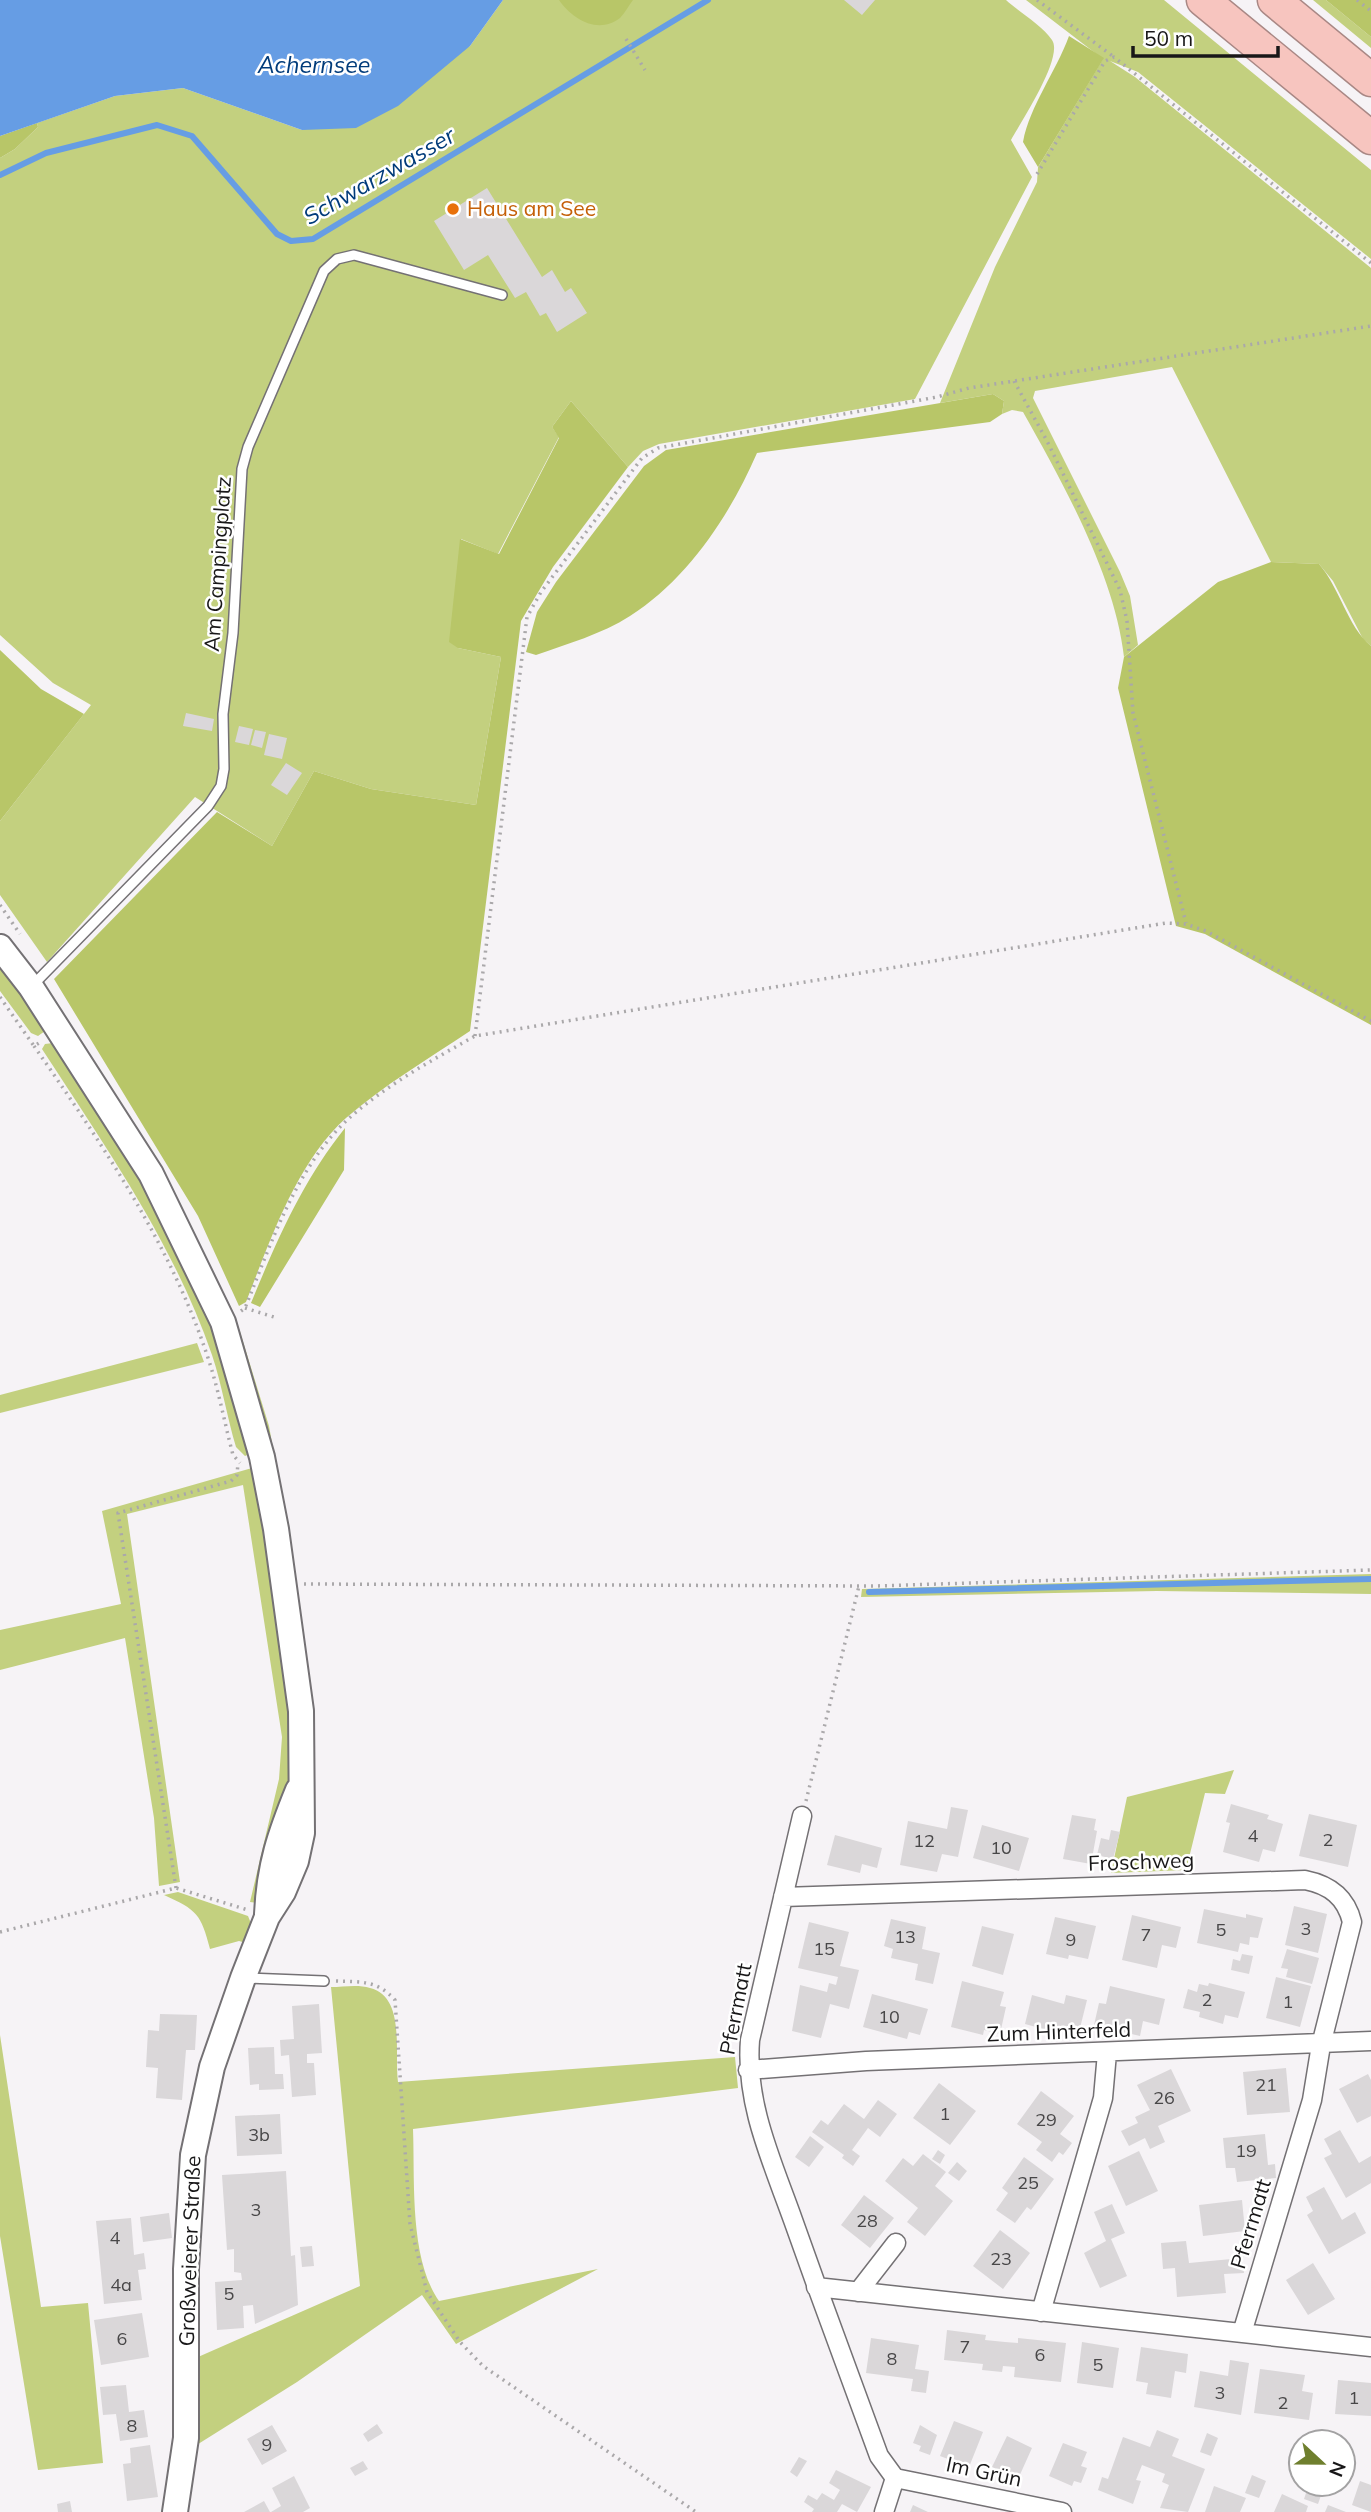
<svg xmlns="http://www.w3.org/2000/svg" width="1371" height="2512" viewBox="0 0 1371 2512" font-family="Mulish,sans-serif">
  <rect width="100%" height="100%" fill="#f6f3f6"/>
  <!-- green -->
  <path fill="#c3d07f" d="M503,0h503c13,12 36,25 46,40 12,17 -31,82 -41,100l21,37 -117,222 -256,45 -16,7 -15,16 -57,-66 -19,26 7,10 -61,117 -37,-15 -3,109 43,9 -25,148 -105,-16 -57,-18 -42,75 -77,-49 -148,165 -47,-67v-74l91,-116 -38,-22 -53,-48v-477l15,-9 23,-22 -1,-4 78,-27 68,-8 119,42 168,-84z
    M1026,0h138l207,170v89l-233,-187 -28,-11 25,16 236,191v378l-8,-7 -30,-58 -14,-17 -48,-2 -99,-195 -137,24 -2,7 87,174 10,24 8,49 -14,12c-9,-81 -61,-174 -101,-245l-11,-2 -10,4 2,-13 -11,-7 -53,9 55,-136 42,-85 1,-15 65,-108z
    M1313,0h13l45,37v11z
    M0,962l45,63v6l-7,5 -7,-3 -31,-42z
    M53,1043l83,126 81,160 35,124 -7,3 -9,-9c-9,-30 -14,-62 -24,-92 -38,-111 -107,-209 -170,-306l3,-5z
    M237,1322l32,104 26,143 -5,-2 -56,-239z
    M197,1343l7,19 -204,51v-18z
    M252,1468l19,89 21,185 -4,40 -31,121 -7,-1 29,-123 3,-42 -39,-252 -116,29 53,368 -21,4 -5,-68 -29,-180 -125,32v-40l121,-26 -19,-93z
    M1371,1574v20l-214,-3 -296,6 1,-8z
    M1234,1770l-9,24 -20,-1 -19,77 -75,3 16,-76z
    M178,1892l70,24 4,10 -6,17 -7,-2 -29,8c-9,-35 -13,-39 -46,-54z
    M331,1987c12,0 27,-3 39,1 36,9 24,65 28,94l337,-25 3,31 -325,41c2,51 -4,129 26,172l159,-32 -142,75 -34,-49 -125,87 -102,64 3,-89 162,-71z
    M0,2035l41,272 47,-4 15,160 -65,7 -38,-234z"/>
  <!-- forest -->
  <path fill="#b8c668" d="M559,0h74c-4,5 -8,13 -13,18 -22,17 -48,1 -61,-18z
    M1326,0h45v37z
    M1069,36l35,22 -66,109 -15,-25c7,-37 33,-70 46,-106z
    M37,123l1,4 -23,22 -15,9v-22z
    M993,394l11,7 -2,13 -12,8 -233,31c-27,62 -69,126 -127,163 -28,18 -63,28 -94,39l-10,-3 11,-40 19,-30 88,-116 22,-16z
    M571,401l57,66 -75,100 -32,54 -51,410c-42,28 -86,54 -124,87 -50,45 -76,123 -100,184l-7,4 -41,-90 -144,-237 163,-167 55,34 42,-75 57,18 105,16 25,-148 -43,-9 -9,-6 11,-103 39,15 60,-116 -7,-11z
    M1271,562l48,2c21,24 28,62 52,82v379l-166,-91 -29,-8 -58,-238 6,-31 94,-75z
    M0,650l41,39 43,25 -84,107z
    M345,1128l-1,42 -84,137 -9,-4c26,-63 51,-121 94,-175z"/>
  <!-- water -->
  <path fill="#669de4" d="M0,0h503l-33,46 -72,60 -42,22 -54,2 -119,-42 -68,8 -115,40z"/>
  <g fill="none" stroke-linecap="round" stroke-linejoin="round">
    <!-- stream -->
    <path stroke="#669de4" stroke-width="6" d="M0,175l46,-22 111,-28 35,11 85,98 14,7 22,-2 395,-239
      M869,1592l502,-13"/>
  </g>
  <!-- building -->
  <path fill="#dad7d9" d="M844,0h31l-13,15z
    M487,188l55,89 10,-7 13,22 6,-4 16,25 -30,19 -11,-19 -6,3 -14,-24 -11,6 -27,-43 -24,15 -30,-49z
    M186,713l28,6 -2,12 -29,-5z
    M239,726l14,3 -4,16 -14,-3z
    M255,730l11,2 -4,16 -11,-3z
    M269,734l18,4 -5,21 -18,-4z
    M286,763l16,10 -15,22 -16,-10z
    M1231,1804l38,11 -2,4 16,5 -8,28 -12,-3 -4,13 -36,-10 7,-29 -4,-1z
    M951,1807l17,3 -10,47 -16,-3 -5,18 -37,-7 8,-44 39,8z
    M1309,1814l48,11 -9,42 -49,-11z
    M1072,1815l24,4 -2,11 3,1 -6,33 -28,-5z
    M982,1825l47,13 -10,33 -46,-13z
    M1111,1830l9,2 -7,27 -16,-4 4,-17 8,2z
    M835,1835l47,13 -5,20 -15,-4 -2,9 -33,-8z
    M1294,1906l33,8 -9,39 -33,-8z
    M1204,1909l42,9v-4l17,4 -5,20 -8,-1 -1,8 -9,-2 -2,9 -41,-9z
    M1132,1915l49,12 -5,21 -14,-3 -5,23 -35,-8z
    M1055,1917l41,9 -8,33 -19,-4 -1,4 -22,-5z
    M891,1919l35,8 -4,22 18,4 -7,31 -18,-4 3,-16 -27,-6 2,-9 -9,-3z
    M809,1922l40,10 -9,34 19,4 -10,39 -19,-5 -9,34 -29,-7 8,-46 27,7 2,-9 7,2 2,-8 -40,-9z
    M982,1926l32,8 -11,41 -31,-9z
    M1287,1949l32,9 -7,26 -26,-7 2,-8 -7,-1z
    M1242,1954l11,2 -4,18 -18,-4 2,-11 7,2z
    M1276,1977l35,9 -11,41 -34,-9z
    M962,1981l42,11 -4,14 6,1 -6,27 -16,-4 -1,5 -32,-8z
    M1209,1983l36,9 -7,26 -13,-3 -2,9 -24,-7 1,-5 -17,-4 5,-19 9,3 2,-8 9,2z
    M1110,1986l55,13 -6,26 -16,-4 -3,15 -46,-11 5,-22 7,1z
    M872,1994l56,15 -8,26 -11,-3 -2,7 -44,-12z
    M1032,1995l32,9 2,-9 21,5 -8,32 -19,-5 -2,6 -33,-9z
    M319,2004l3,49 -15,1v9h7l2,32 -24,2 -3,-42 -8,1 -1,-16 14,-1 -2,-33z
    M160,2014l37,1 -2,35h-9l-4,50 -26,-2 2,-30 -12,-1 2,-37 11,1z
    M274,2047l1,27h8l1,15 -25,1v-6l-9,1 -2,-37z
    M1286,2068l4,44 -43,3 -4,-43z
    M1171,2069l20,42 -33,15 7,16 -15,7 -5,-11 -16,8 -8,-15 17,-8 -3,-6 15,-7 -13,-25z
    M1368,2074l3,6v36l-14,7 -18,-34z
    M939,2083l37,28 -26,34 -37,-27z
    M1041,2091l33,25 -14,18 12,9 -9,12 -4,-3 -7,10 -16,-12 6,-8 -25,-18z
    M878,2100l19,14 -17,23 -12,-9 -16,22 8,6 -7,10 -11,-8 2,-3 -32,-23 9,-12 7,5 16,-21 20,15z
    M280,2114l2,40 -45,2 -2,-40z
    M1340,2130l19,33 12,-7v27l-25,15 -22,-40 8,-4 -8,-15z
    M1265,2134l3,31 7,-1 1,14 -39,4 -2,-14h-9l-3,-30z
    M810,2136l14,11 -15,20 -14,-10z
    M938,2150l7,5 -5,9 -8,-5z
    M1139,2151l19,40 -32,15 -18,-40z
    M923,2154l23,18 -11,14 18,15 -28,35 -18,-14 11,-14 -33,-27 18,-23 10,8z
    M1024,2157l30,22 -23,31 -4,-3 -12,16 -19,-13 12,-17 -6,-5z
    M957,2162l10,9 -8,10 -11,-8z
    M286,2171l5,85 4,-1 3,50 -43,19 -2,-19 -10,1 1,22 -27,2 -2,-48 27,-2 -1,-7 -7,-1v-23l-7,1 -5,-75z
    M1324,2187l18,33 13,-8 11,21 -37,21 -22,-39 6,-4 -7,-14z
    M864,2195l30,23 -24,30 -29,-23z
    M1242,2200l3,31 -42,5 -4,-31z
    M1112,2204l13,29 -14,6 16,37 -27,12 -16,-35 22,-12 -12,-29z
    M169,2213l3,25 -29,4 -3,-25z
    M131,2218l3,37 10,-2 2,16 -8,1 4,30 -38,4 -8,-83z
    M1000,2230l30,23 -27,36 -30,-23z
    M1186,2241l3,22 53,-5 2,15 -20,1 2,19 -49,4 -2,-29 -12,1 -2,-26z
    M312,2246l2,20 -12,1 -2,-20z
    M1313,2263l22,36 -27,16 -22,-35z
    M142,2313l7,44 -48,8 -7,-45z
    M947,2330l39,5 -1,5 20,2 13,1v-5l48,5 -5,39 -47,-5 1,-10 -12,-1 -1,6 -20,-2 1,-6 -39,-4z
    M871,2338l48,7 -4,24 14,2 -3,22 -15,-2 2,-12 -47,-6z
    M1082,2342l37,6 -6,40 -36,-5z
    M1141,2347l47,7 -2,19 -11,-2 -4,27 -25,-4 2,-11 -12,-2z
    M1230,2360l19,3 -8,52 -47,-8 6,-36 28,5z
    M1260,2369l45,6 -3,16 11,2 -4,27 -55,-7z
    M1338,2380l33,3v33l-36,-2z
    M126,2385l3,27 15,-2 4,27 -28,4 -4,-27 -13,1 -3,-28z
    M954,2421l29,11 -14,35 -29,-11z
    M377,2424l6,9 -15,9 -5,-8z
    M272,2425l15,26 -25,14 -15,-26z
    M920,2425l17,10 -7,20 -11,-4 2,-5 -8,-3z
    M1157,2430l22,9 -7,17 33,13 -17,43 -28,-4 9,-23 -7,-3 3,-8 -23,-9 -6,15 5,1 -8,23 -35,-14 4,-13 6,2 15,-42 27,10z
    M1207,2433l11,5 -7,18 -11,-4z
    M1007,2436l25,12 -14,31 -26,-12z
    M1063,2443l24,9 -6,14 6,2 -6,15 -7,-2 -2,5 -23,-10z
    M150,2445l8,52 -31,4 -4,-37 8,-1 -1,-15z
    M799,2457l8,4 -10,16 -7,-5z
    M363,2461l5,8 -13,7 -5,-8z
    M836,2470l35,17 -14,25 -15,-8 -5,8h-25l2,-3 -10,-7 4,-7 9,5 5,-7 12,7 6,-10 -11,-7z
    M1252,2475l14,6 -7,17 -14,-5z
    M294,2476l16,32 -7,4h-32l10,-6 -9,-18z
    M1360,2481l11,4v27l-19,-7z
    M1309,2484h16l-7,20 -14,-5z
    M1214,2486l32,12 -6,14h-35z
    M1282,2494l26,12 -2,6h-32z
    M70,2501l2,11h-14l-1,-8z
    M264,2501l6,11h-26z
    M913,2505l15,7h-18z
    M1328,2505l18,7h-21z"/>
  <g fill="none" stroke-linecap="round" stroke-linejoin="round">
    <defs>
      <path id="lane" d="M32,986l176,-180 13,-20 3,-17 -1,-55 10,-81 9,-164 6,-22 76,-176 13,-12 17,-4 148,40
        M245,1978l79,3"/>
      <path id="street" d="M802,1816l-52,224c-5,64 22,121 43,180 28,79 57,158 86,236l16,22
        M783,1897l522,-17c25,5 41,17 47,42l-31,123 -9,55 -70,233
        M748,2070l118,-9 505,-20
        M816,2287l555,60
        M858,2292l38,-49
        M1041,2312l62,-214 4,-45
        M895,2478l167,34
        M884,2512l11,-34"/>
      <path id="secondary" d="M0,947l31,40 120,187 72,148 39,135 14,72 25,182 1,122 -6,28 -13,31 -16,25 -24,61 -31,89 -19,88 -7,114v169l-11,74
        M267,1914c2,-48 13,-80 31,-124"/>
      <path id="highway" d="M1203,0l168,138
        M1274,0l97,80"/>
    </defs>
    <!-- lane casing -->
    <use href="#lane" stroke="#747174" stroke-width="12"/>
    <!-- street casing -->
    <use href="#street" stroke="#747174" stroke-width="21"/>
    <!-- secondary casing -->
    <use href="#secondary" stroke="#747174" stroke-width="28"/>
    <!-- highway casing -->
    <use href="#highway" stroke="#a98885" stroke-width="35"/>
    <!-- path -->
    <path stroke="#aaa8aa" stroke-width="3.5" stroke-dasharray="2 5" stroke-linecap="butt" d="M1037,0l77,57
      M1357,0l14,11
      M626,39l19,31
      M1037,174l68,-113 9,-4 257,206
      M1014,381l33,60 73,149 7,31 6,92 53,210
      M0,905l20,29
      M0,997l34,49 7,-4
      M475,1036l52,-419 14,-25 101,-134 16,-10 279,-51 32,-9 402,-62
      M34,1046c66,95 135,196 172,306 12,34 18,69 27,103l7,8
      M245,1308l32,10
      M241,1311l4,-3c26,-64 50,-138 101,-187 37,-34 86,-61 129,-85l691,-113 20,1 20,7 165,90
      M304,1584l572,2 495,-16
      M806,1801l53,-215
      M176,1888l-58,-375 113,-32 6,-6 1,-12
      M0,1932l176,-44 72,22
      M336,1981c25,1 41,-1 59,19l15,224 17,68 33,50 23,24 213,146"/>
    <!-- lane -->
    <use href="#lane" stroke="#fff" stroke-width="9"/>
    <!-- street -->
    <use href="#street" stroke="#fff" stroke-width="18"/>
    <!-- secondary -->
    <use href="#secondary" stroke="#fff" stroke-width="24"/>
    <!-- highway -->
    <use href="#highway" stroke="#f7c5bf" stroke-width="32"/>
  </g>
  <!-- markers -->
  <circle fill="#e8710a" stroke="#fff" stroke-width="2.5" cx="453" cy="209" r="7"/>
  <g text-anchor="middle" stroke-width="5" stroke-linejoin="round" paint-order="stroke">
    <!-- number labels -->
    <g font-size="18" fill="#484748">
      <text x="1253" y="1842">4</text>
      <text x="1328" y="1846">2</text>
      <text x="924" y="1847">12</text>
      <text x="1001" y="1854">10</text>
      <text x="1306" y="1935">3</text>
      <text x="1221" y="1936">5</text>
      <text x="1146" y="1941">7</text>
      <text x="905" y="1943">13</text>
      <text x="1071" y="1946">9</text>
      <text x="824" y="1955">15</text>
      <text x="1207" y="2006">2</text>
      <text x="1288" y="2008">1</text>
      <text x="889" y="2023">10</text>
      <text x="1266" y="2091">21</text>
      <text x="1164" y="2104">26</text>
      <text x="945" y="2120">1</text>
      <text x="1046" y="2126">29</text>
      <text x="259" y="2141">3b</text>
      <text x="1246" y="2157">19</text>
      <text x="1028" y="2189">25</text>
      <text x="256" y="2216">3</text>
      <text x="867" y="2227">28</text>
      <text x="115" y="2244">4</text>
      <text x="1001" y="2265">23</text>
      <text x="121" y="2291">4a</text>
      <text x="229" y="2300">5</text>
      <text x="122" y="2345">6</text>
      <text x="965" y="2353">7</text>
      <text x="1040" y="2361">6</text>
      <text x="892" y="2365">8</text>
      <text x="1098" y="2371">5</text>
      <text x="1220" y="2399">3</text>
      <text x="1354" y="2404">1</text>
      <text x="1283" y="2409">2</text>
      <text x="132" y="2432">8</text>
      <text x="267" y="2451">9</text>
    </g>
    <!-- food labels -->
    <g font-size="21" fill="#c56008" stroke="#fff" text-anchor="start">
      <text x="467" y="216">Haus am See</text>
    </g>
    <!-- street labels -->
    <g font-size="21" fill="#181718" stroke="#fff">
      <text transform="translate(218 564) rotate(-86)" y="7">Am Campingplatz</text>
      <text transform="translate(1141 1862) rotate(-2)" y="7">Froschweg</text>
      <text transform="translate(736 2009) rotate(-79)" y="7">Pferrmatt</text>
      <text transform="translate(1059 2032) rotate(-2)" y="7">Zum Hinterfeld</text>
      <text transform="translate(1251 2224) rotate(-73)" y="7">Pferrmatt</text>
      <text transform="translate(190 2251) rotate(-88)" y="7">Großweierer Straße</text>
      <text transform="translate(984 2472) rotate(12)" y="7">Im Grün</text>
    </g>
    <!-- water labels -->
    <g font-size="23" font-style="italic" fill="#003b7a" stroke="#fff">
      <text x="314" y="73">Achernsee</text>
      <text transform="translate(379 176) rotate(-30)" y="8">Schwarzwasser</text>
    </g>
  </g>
  <!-- north arrow -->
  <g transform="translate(1322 2463) rotate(112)"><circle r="33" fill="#ffffff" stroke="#a3a2a3" stroke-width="2"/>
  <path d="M0-5L12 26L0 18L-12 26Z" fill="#6f7f2e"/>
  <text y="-10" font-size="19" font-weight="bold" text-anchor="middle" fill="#181718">N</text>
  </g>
  <!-- scale -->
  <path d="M1133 46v10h145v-10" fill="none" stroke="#181718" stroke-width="3.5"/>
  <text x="1144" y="46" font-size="21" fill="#181718" stroke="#ffffff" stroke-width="5" paint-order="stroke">50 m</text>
</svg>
